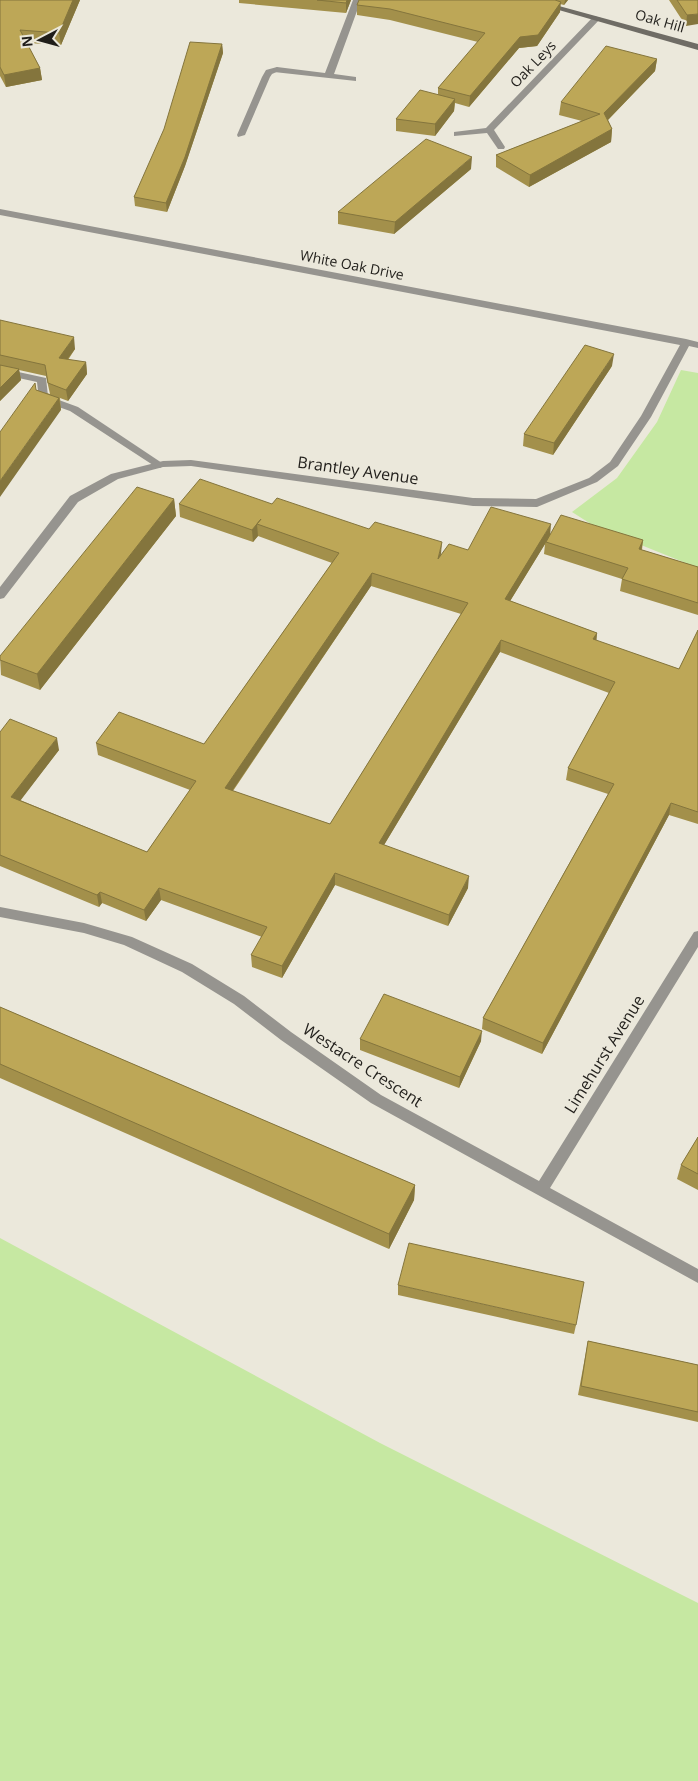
<svg xmlns="http://www.w3.org/2000/svg" width="698" height="1781" viewBox="0 0 698 1781" font-family="'Open Sans',sans-serif">
  <rect width="100%" height="100%" fill="#ebe8db"/>
  <!-- green -->
  <path fill="#c6e8a2" d="M681,370l17,3v195l-104,-42 -22,-14 45,-34 40,-56z
    M0,1238l380,205 318,160v178h-698z"/>
  <g fill="none" stroke-linecap="round" stroke-linejoin="round">
    <!-- lane -->
    <path fill="#96948f" fill-rule="evenodd" d="M277,67l4,3 -9,4 -2,3 -25,58 -7,2 -1,-2 25,-58 4,-7z
      M0,368l46,10 2,18 30,11 87,58 -5,3 -4,-1 -86,-56 -31,-11 -2,-18 -37,-8z"/>
    <!-- street -->
    <path fill="#96948f" fill-rule="evenodd" d="M353,0h8l-27,74 22,3v4l-82,-9 -1,-2 4,-3 48,6z
      M594,16l7,2 -107,112 11,17 -1,2h-6l-11,-16 -33,3v-4l32,-4z
      M0,209l686,130 12,3v6l-9,-2 -38,71 -33,49 -21,16 -60,25 -64,-1 -282,-40 -28,1 -45,12 -40,23 -74,96 -4,1v-12l70,-91 41,-22 52,-13 28,-1 282,38 63,1 53,-21 21,-16 31,-46 39,-71 -680,-130z
      M0,907l84,16 48,14 60,27 52,32 47,36 90,63 158,86 155,-249 4,-1v16l-148,241 148,81v14l-327,-180 -90,-63 -47,-36 -52,-32 -58,-27 -40,-12 -84,-16z"/>
    <!-- secondary -->
    <path fill="#6f6c65" fill-rule="evenodd" d="M524,0h13l161,44v6z"/>
  </g>
  <!-- wall -->
  <path fill="#a3904b" fill-rule="evenodd" d="M0,0h80l-19,45 -34,-2 13,25 2,12 -36,7 -6,-11z
    M239,0h112l-5,13 -107,-10z
    M359,0h209l-4,5 -4,-1v8l-23,34 -18,2 -50,59 -14,-4 -1,8 -19,25 -39,-5v-12l42,-24v-7l40,-46 -88,-22 -33,-5v-10z
    M669,0h29l-12,26z
    M222,44l1,9 -38,113 -18,46 -32,-6 -1,-9z
    M657,59l-2,12 -47,49 4,9 -1,13 -82,45 -33,-20v-12l86,-34 -23,-6 2,-13z
    M471,169l-77,65 -56,-10v-12z
    M0,320l75,29 -7,11 18,2 1,12 -19,27 -8,-3 1,12 -34,-15 9,-5 14,4 -4,-18 -27,-6 2,10 -21,21z
    M612,366l-59,89 -30,-9 1,-12z
    M174,499l2,17 -136,174 -39,-15 -1,-19z
    M179,504h93l169,52 109,-22 93,6 -1,10 56,17v48l-78,-24 2,-12 -78,-25 1,-10 -35,57 87,32 -1,8 83,28 19,-39v194l-29,-9 -127,239 -60,-25 1,-11 125,-224 -42,-14 2,-12 41,-75 -109,-41 -116,193 84,43 -20,38 -113,-41 -53,93 -30,-11 -1,-12 11,-18 -101,-37 -15,21 -44,-18 -3,4 -99,-41v-134l59,18 -39,50 127,52 43,-62 -92,-35 -2,-12 108,1 128,-181 -74,-27 -5,6 -73,-25zM371,586l90,28 -131,210 -97,-33z
    M0,1007l415,178 -1,15 -25,49 -389,-171z
    M360,1039l121,2 -22,47 -99,-38z
    M698,1137v53l-21,-11 4,-14z
    M398,1285l178,40 -2,9 -176,-39z
    M588,1341l110,24v57l-120,-27z"/>
  <!-- shaded-wall -->
  <path fill="#84753d" d="M73,0h7l-19,45 -2,-12z
    M347,0h4l-5,13v-10z
    M565,0h3l-4,5z
    M561,2l-1,10 -23,34 -18,2 -50,59 1,-11 50,-59z
    M698,14v10l-12,2 1,-11z
    M222,44l1,9 -38,113 -18,46 -1,-9z
    M657,59l-2,12 -52,54 1,-12z
    M40,68l2,12 -36,7 -2,-12z
    M455,99l-1,12 -19,25v-12z
    M612,129l-1,13 -82,45 1,-12z
    M472,157l-1,12 -77,65 1,-12z
    M74,337l1,12 -15,20 -1,-11z
    M614,354l-2,12 -59,89 1,-12z
    M86,362l1,12 -19,27 -2,-11z
    M19,369l2,11 -21,21v-13z
    M59,398l2,12 -61,87v-16z
    M174,499l2,17 -136,174 -3,-16z
    M257,524l1,12 -5,6 -1,-12z
    M551,524l-1,13 -4,5 -1,2 -41,67 1,-12z
    M643,540l-2,12 -2,-3z
    M442,542l-1,12 -3,18v-13z
    M372,573l-1,13 -145,214 -1,-12z
    M597,633l-1,12 -3,-6z
    M501,640l-1,12 -122,203 1,-12z
    M57,738l2,12 -45,59 -3,-12z
    M671,803l-2,12 -127,239 1,-11z
    M335,873v12l-53,93v-12z
    M469,876l-1,12 -20,38 1,-11z
    M159,888l2,12 -15,21 -2,-11z
    M100,892l2,11 -3,4 -2,-12z
    M482,1031l-1,10 -22,47 1,-11z
    M415,1185l-1,15 -25,49v-15z"/>
  <!-- building -->
  <path fill="#bda757" stroke="#84753d" fill-rule="evenodd" d="M0,0h73l-14,33 -39,-3 20,38 -36,7 -4,-8z
    M317,0h30l-1,3z
    M359,0h196l6,2 -23,33 -18,2 -50,59 -32,-8 47,-55 -95,-24 -33,-4z
    M677,0h21v14l-11,1z
    M190,42l32,2 -37,113 -19,46 -32,-6 30,-68z
    M606,46l51,13 -53,54 8,16 -82,46 -34,-20 104,-41 -39,-12z
    M420,90l35,9 -20,25 -39,-5z
    M426,139l46,18 -77,65 -57,-10z
    M0,320l74,17 -15,21 27,4 -20,28 -18,-7 -3,-18 -45,-10z
    M585,345l29,9 -60,89 -30,-9z
    M0,365l19,4 -19,19z
    M35,383l1,7 23,8 -59,83v-49z
    M200,479l72,25 5,-6 92,31 6,-7 67,20 -4,17 11,-15 19,6 23,-43 60,17 -46,75 92,34 -4,6 86,30 19,-39v182l-27,-9 -128,240 -60,-25 131,-234 -46,-16 47,-86 -114,-42 -122,203 90,33 -20,39 -114,-42 -53,93 -31,-11 16,-28 -108,-39 -15,22 -44,-18 -3,3 -97,-40v-123l10,-13 47,19 -46,59 136,55 49,-71 -100,-38 23,-31 85,32 135,-191 -82,-29 4,-5 -9,11 -73,-26zM372,573l96,30 -138,221 -105,-36z
    M137,487l37,12 -137,175 -37,-14v-4z
    M561,515l82,25 -4,9 59,18v36l-76,-24 6,-11 -82,-26z
    M384,994l98,37 -22,46 -100,-38z
    M0,1007l415,178 -26,49 -389,-170z
    M698,1137v37l-17,-9z
    M409,1243l175,39 -8,43 -178,-40z
    M588,1341l110,24v47l-117,-26z"/>
  <g text-anchor="middle" stroke-width="4.5" stroke-linejoin="round" paint-order="stroke">
    <!-- far-street labels -->
    <g font-size="14" fill="#201e1a" stroke="#ebe8db">
      <text transform="translate(660 21) rotate(16)" y="5">Oak Hill</text>
      <text transform="translate(533 64) rotate(-46)" y="5">Oak Leys</text>
      <text transform="translate(352 265) rotate(11)" y="5">White Oak Drive</text>
    </g>
    <!-- street labels -->
    <g font-size="16" fill="#201e1a" stroke="#ebe8db">
      <text transform="translate(358 470) rotate(8)" y="6">Brantley Avenue</text>
      <text transform="translate(604 1054) rotate(-58)" y="6">Limehurst Avenue</text>
      <text transform="translate(363 1065) rotate(33)" y="6">Westacre Crescent</text>
    </g>
  </g>
  <!-- north arrow -->
  <g transform="translate(40 40) rotate(264)" stroke="#ebe8db" stroke-width="4" paint-order="stroke">
  <path d="M0-4L9 19L0 12L-9 19Z" fill="#201e1a"/>
  <text y="-8" font-size="14" font-weight="bold" text-anchor="middle" fill="#201e1a">N</text>
  </g>
</svg>
